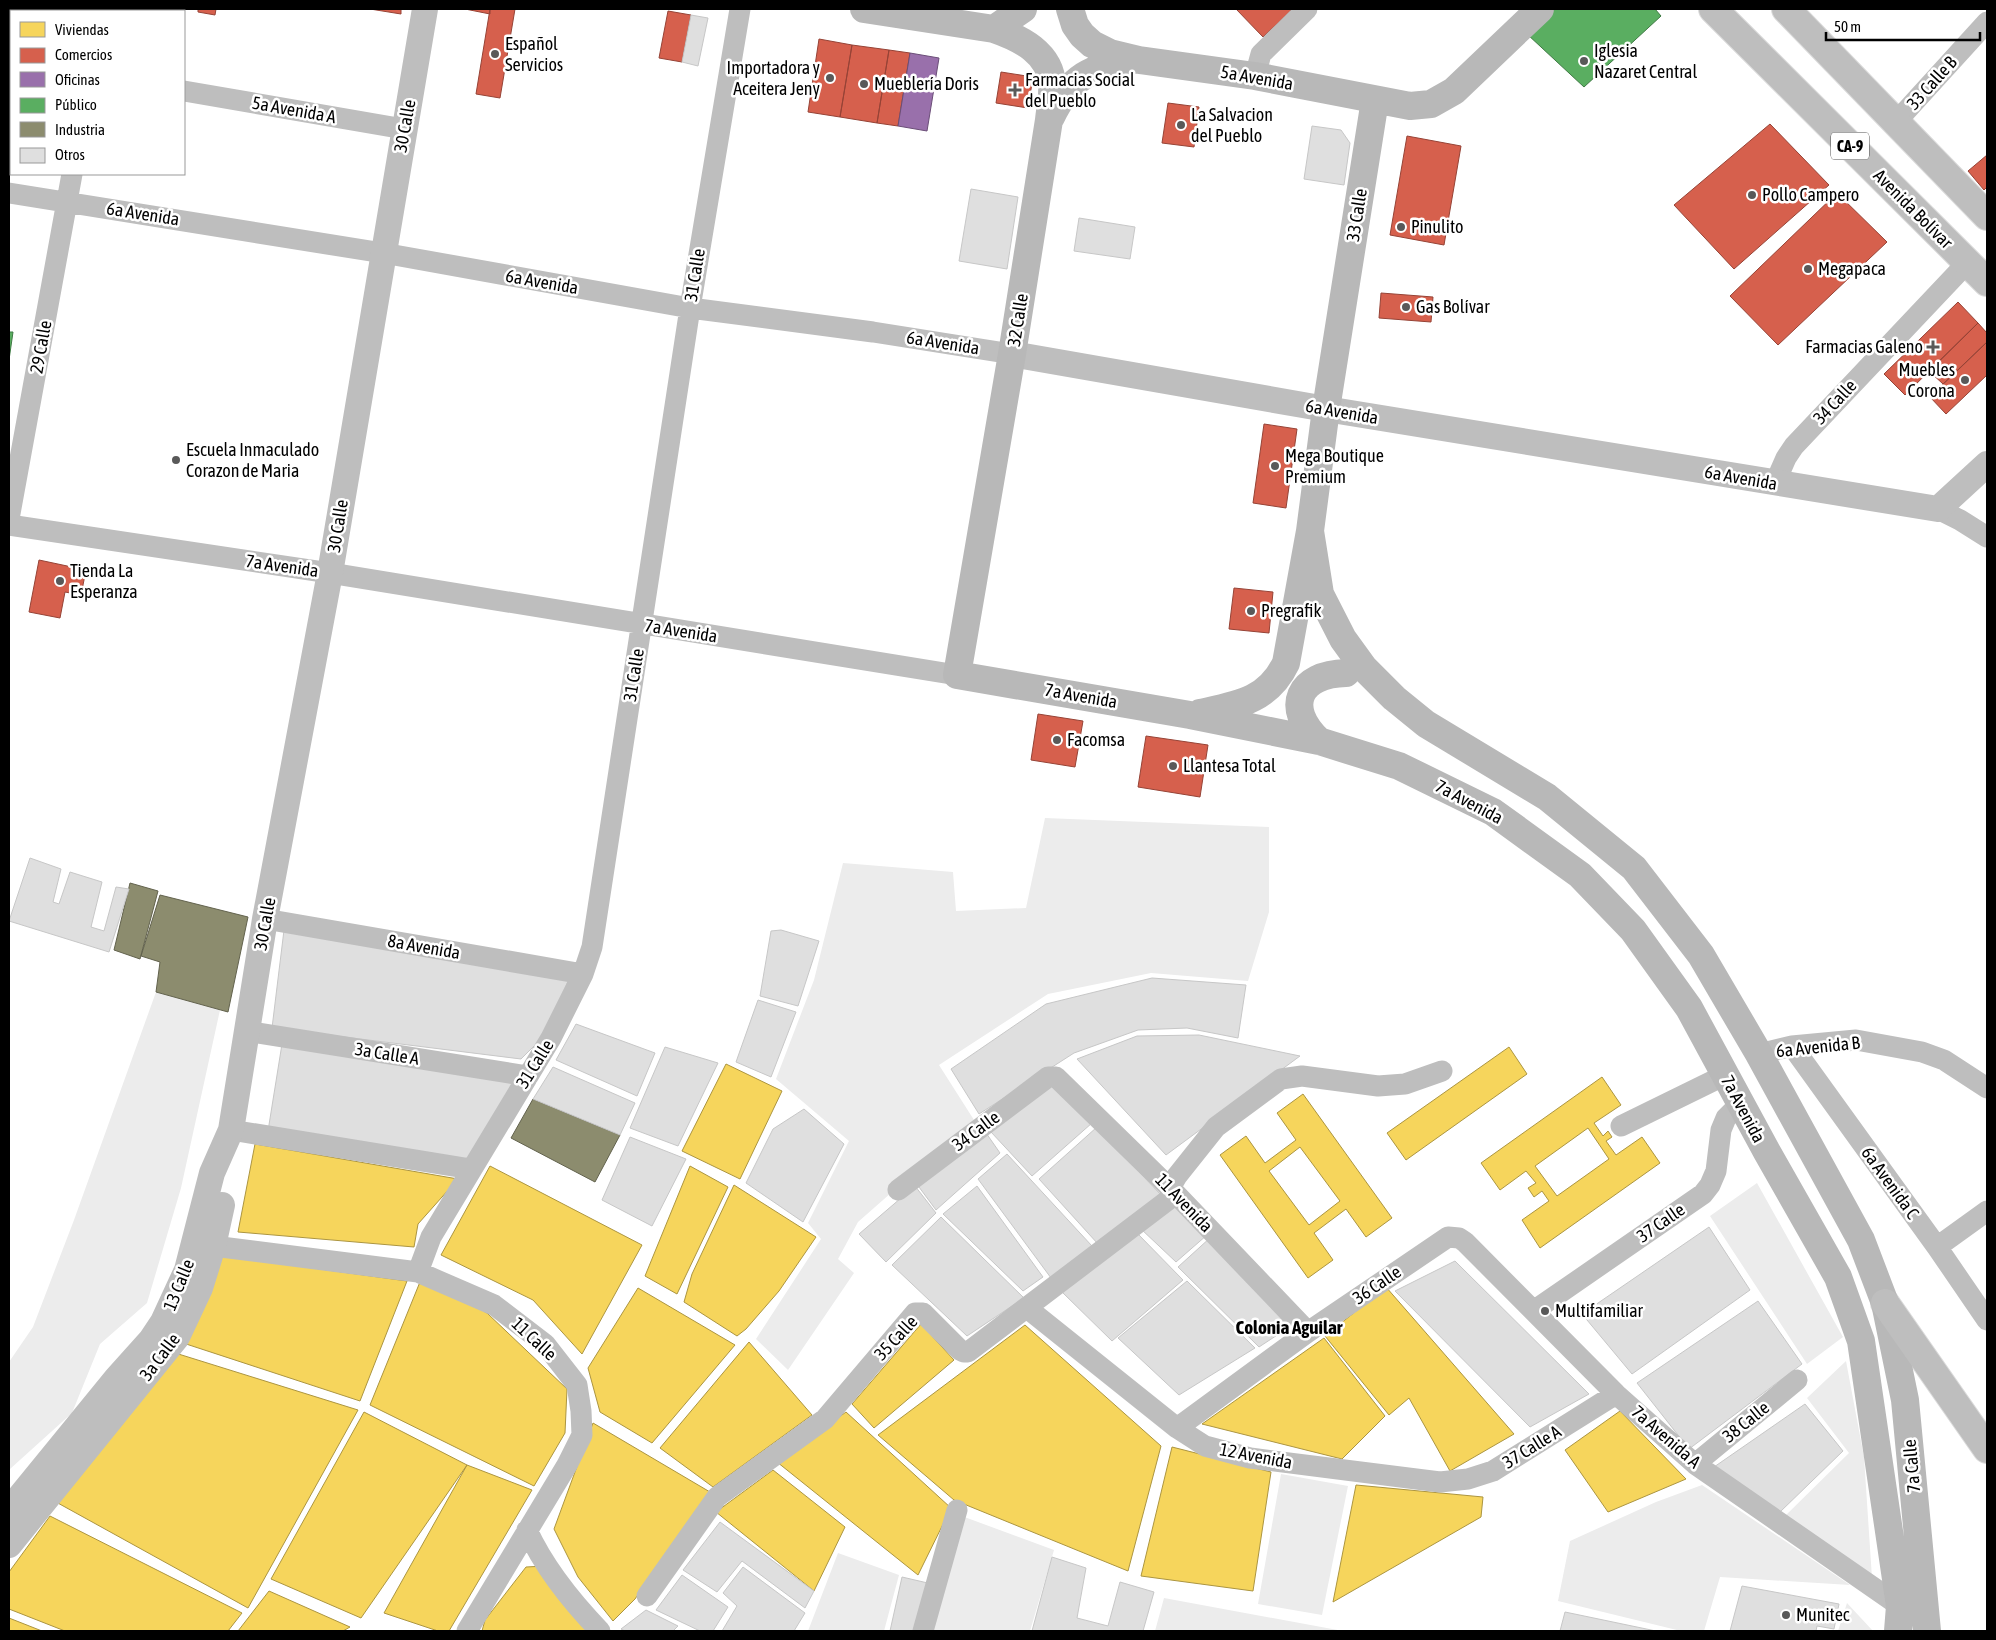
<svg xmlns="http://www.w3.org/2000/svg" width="1996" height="1640" viewBox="0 0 1996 1640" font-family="'Asap Condensed',sans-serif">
  <rect width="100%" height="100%" fill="#fff"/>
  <!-- green -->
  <path fill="#ececec" d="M1045,818l224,9v85l-21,69 -97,-8 -103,21 -109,71 35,55 -116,102 -20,37 16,14 -66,97 -32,-31 65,-100 -13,-16 41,-82 -73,-62 38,-99 29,-117 110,9 3,39 70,-3z
    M156,992l64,18 -39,178 -34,115 -47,41 -28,69 -62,56 -1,-1v-106l24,-35 41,-107z
    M1757,1183l86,154 -36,27 -97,-148z
    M1846,1361l18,96 8,121 -87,-62 64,-63 -42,-55z
    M1281,1474l67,12 -26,129 -64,-11z
    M1702,1485l148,100 -130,-8 -16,54h-23l-123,-30 12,-60 86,-39z
    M959,1515l95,35 -24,81h-103z
    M838,1553l61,22 -15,56h-76z
    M1164,1598l179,33h-188z
    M1847,1603l26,28h-35z"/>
  <!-- homes -->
  <path fill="#f6d55c" stroke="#ac9540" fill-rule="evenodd" d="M1509,1047l18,27 -121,86 -19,-27z
    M726,1064l56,27 -42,88 -58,-28z
    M1602,1077l19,28 -27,18 9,13 5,-5 4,6 -6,4 10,14 26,-18 18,26 -120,85 -18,-28 27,-19 -7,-10 -8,6 -6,-9 8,-5 -10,-12 -26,19 -19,-27zM1588,1128l21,31 -52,37 -22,-30z
    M1303,1094l89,124 -26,19 -20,-28 -32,24 19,27 -25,18 -88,-123 26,-19 19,27 31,-23 -19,-27zM1300,1147l40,54 -31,24 -40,-54z
    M255,1144l203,35 -40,45 -4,23 -176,-15z
    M490,1166l152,79 -60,109 -49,-54 -92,-45z
    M690,1166l38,21 -51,107 -32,-18z
    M734,1185l82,52 -37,54 -33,38 -9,7 -53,-34 8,-28z
    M219,1255l188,26 -47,120 -180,-59z
    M422,1277l65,36 80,76 -2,44 -31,53 -164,-81z
    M1386,1287l128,147 -64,37 -41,-73 -20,17 -64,-79z
    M638,1288l97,57 -83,98 -52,-31 -12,-44z
    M921,1324l33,36 -80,68 -22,-24z
    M1025,1325l136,121 -33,125 -174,-71 -76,-65z
    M1324,1338l61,78 -43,43 -140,-35z
    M749,1342l63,73 -99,72 -53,-39z
    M172,1352l186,58 -110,198 -192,-106z
    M1620,1411l66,68 -78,33 -43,-62z
    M364,1412l103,53 -106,153 -90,-39z
    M846,1412l105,96 -33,67 -141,-113z
    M593,1423l117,69 -75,107 -22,22 -35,-44 -24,-48z
    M1172,1447l99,25 -18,119 -112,-15z
    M467,1465l65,25 -83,141h-11l-54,-18z
    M773,1470l72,57 -31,64 -98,-79z
    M1356,1485l127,12 -2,20 -148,85z
    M50,1516l192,97 -14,18h-163l-56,-22v-37z
    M545,1566l51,65h-114l3,-11 41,-53z
    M269,1591l81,36 -7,4h-105z
    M9,1618l33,13h-33z"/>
  <!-- shops -->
  <path fill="#d6604d" stroke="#964336" d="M198,9h18l-1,6 -17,-3z
    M370,9h31v5z
    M465,9h25v5z
    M490,9h25l-15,89 -24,-4z
    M1236,9h53l2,2 -28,26z
    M668,11l23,4 -9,47 -23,-4z
    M819,39l33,6 -12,72 -32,-5z
    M852,45l37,5 -12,73 -37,-6z
    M889,50l21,3 -12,73 -21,-3z
    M9,70l2,1v32h-2z
    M1001,72l32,5 -5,31 -32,-5z
    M1168,103l31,4 -5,40 -32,-4z
    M1770,124l59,61 -95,84 -60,-64z
    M1407,136l54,10 -17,99 -54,-10z
    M1987,155v32l-3,3 -16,-19z
    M1837,193l50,49 -109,103 -48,-49z
    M1381,293l52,4 -2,25 -52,-4z
    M1958,302l20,21 -73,72 -21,-21z
    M1978,323l9,10v9l-44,42 -14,-13z
    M1987,342v33l-41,39 -16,-17z
    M1264,424l33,5 -11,79 -33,-5z
    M39,560l47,10 -5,25 -16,-3 -5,26 -31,-6z
    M1234,588l39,4 -4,41 -40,-4z
    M1038,714l45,7 -8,46 -44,-7z
    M1146,736l62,9 -8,52 -62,-10z"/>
  <!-- offices -->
  <path fill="#9970ab" stroke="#6b4e78" d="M910,53l29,5 -12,73 -29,-5z"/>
  <!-- public -->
  <path fill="#5aae61" stroke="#3f7a44" d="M1555,9h100l6,7 -77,71 -57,-53z
    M9,332h4l-4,28z"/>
  <!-- industry -->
  <path fill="#8c8c6e" stroke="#62624d" d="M130,883l28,8 -18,68 -26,-9z
    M160,895l88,22 -20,95 -72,-20 4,-30 -19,-6z
    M533,1099l87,36 -25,47 -84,-44z"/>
  <!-- building -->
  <path fill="#dfdfdf" stroke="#c7c7c7" d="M9,9h63v2h-61v16h-2z
    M691,15l17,3 -10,48 -16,-4z
    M1312,126l29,4 9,13 -6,42 -40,-6z
    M971,189l47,8 -11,72 -48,-8z
    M1079,218l56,9 -5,32 -56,-8z
    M30,858l31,11 -8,33 6,2 11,-32 32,10 -11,45 13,4 12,-44 13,2 -20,63 -100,-31z
    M284,930l286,45 -18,53 -31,31 -249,-31z
    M781,930l38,11 -21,65 -38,-10 11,-65z
    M1152,978l94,7 -8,53 -51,-10 -49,2 -64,23 -95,61 -28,-45 95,-65z
    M758,1000l38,12 -25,65 -35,-15z
    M576,1024l79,29 -18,43 -81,-36z
    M1199,1035l101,21 -134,99 -89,-96 60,-23z
    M282,1044l232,37 -47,80 -199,-30z
    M665,1047l53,16 -40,83 -48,-18z
    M553,1067l82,36 -15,32 -87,-36z
    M1052,1083l40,40 -60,53 -41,-44z
    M804,1109l40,35 -41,78 -57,-39 27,-54z
    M1097,1127l63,67 -62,50 -59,-65z
    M984,1130l16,23 -64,57 -20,-27z
    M630,1137l56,22 -34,67 -50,-26z
    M1007,1154l85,92 -41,32 -73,-99z
    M915,1186l21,27 -50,49 -27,-28z
    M977,1186l66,91 -20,14 -80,-77z
    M1176,1201l31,34 -31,27 -35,-33z
    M941,1217l83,81 -57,38 -75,-71z
    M1709,1227l41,63 -118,84 -50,-60z
    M1137,1233l46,47 -71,61 -50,-49z
    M1211,1237l83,87 -35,23 -81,-80z
    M1455,1261l134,133 -59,33 -135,-136z
    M1187,1281l68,67 -76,47 -61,-57z
    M1758,1301l44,63 -113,85 -52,-66z
    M1805,1404l38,47 -63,61 -66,-45z
    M720,1522l94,69 -9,17 -63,-47 -25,31 -34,-22z
    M1052,1557l34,11 -9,50 31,8 12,-44 34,10 -11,39h-111z
    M743,1567l62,46 -11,18h-72l15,-25 -14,-13z
    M682,1575l46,32 -15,24h-13l-44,-21z
    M902,1577l30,7 -12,47h-30z
    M1742,1586l97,18 -5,25 -17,-3 -1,5h-86z
    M646,1610l32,16 -5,5h-48l-4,-2z
    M1565,1612l91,19h-96z"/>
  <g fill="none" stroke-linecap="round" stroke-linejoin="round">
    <defs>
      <path id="primary" d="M1713,9l274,273
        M1786,9l201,207"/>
      <path id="trunk" d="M1885,1303l102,146"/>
    </defs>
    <!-- primary casing -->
    <use href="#primary" stroke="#dbdbdb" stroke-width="30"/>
    <!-- trunk casing -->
    <use href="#trunk" stroke="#dbdbdb" stroke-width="30"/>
    <!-- minor -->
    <path stroke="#bebebe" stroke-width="21" d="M101,11l1,-2
      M1255,76l6,-22 46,-45
      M184,91l220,38
      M1896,122l91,-100
      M9,193l374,60 307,55 183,24 139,22
      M1775,483l11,-25 8,-12 173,-183
      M1938,509l22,11 27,17
      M9,519l63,-345
      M9,525l321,48 627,102
      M265,919l318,55
      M246,1031l282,45
      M1792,1046l145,201 50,73
      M1759,1054l33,-8 64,-6 66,12 22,8 43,28
      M1621,1126l104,-51
      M231,1130l240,39
      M1170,1188l7,-12 39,-49 65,-48 21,-3 76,10 27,-2 37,-13
      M898,1190l150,-113h8l120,117 132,138
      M213,1246l205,26 76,33 51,39 32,41 4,26 1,24 -15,30 -100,166
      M1937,1247l50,-36
      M418,1272l13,-35 120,-199 32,-64 9,-27 98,-639 50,-299
      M1027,1308l150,120 28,18 45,12 190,24 28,-3 25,-8 123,-77
      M1535,1310l168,-116 7,-9 6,-14 5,-41 5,-12 14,-14
      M1177,1428l131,-96 140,-95 11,1 6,4 151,152 79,70 205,142
      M1695,1464l102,-84
      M527,1530c17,37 45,72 73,101
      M647,1596l70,-99 108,-78 90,-106h8l37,37 4,2h4l208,-158
      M923,1631l34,-121"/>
    <!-- tertiary -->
    <path stroke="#bebebe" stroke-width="26" d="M1012,354l314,55 612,100 49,-45
      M9,1510l107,-131 35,-39 12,-18 24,-52 25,-97 19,-43 34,-211 65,-346 95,-564
      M9,1545l168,-208 23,-49 13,-42 9,-41"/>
    <!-- secondary -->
    <path stroke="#b8b8b8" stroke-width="28" d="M864,9l130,20c26,9 57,24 58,56 1,12 -2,24 -3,35l-37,234 -55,321 233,40 129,26 80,25 94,46 87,63 53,55 56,78 78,144 71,125 23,64 39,265 -2,25
      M1070,9l5,16 7,10 10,9 18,9 29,7 116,16 155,30 21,-2 23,-13 86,-82
      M994,29l29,-20
      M1051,117c19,-40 41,-51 83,-57
      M1310,531l10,63 23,45 21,29 30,30 32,26 121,73 87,71 67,87 58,99 102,186 24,63 20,97 22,231
      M1200,713c37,-8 68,-12 86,-50l24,-132 16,-122 49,-309
      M1319,741c-36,-34 -20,-67 27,-68"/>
    <!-- primary -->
    <use href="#primary" stroke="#bebebe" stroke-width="28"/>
    <!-- trunk -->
    <use href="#trunk" stroke="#bebebe" stroke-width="28"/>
  </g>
  <!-- markers -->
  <g fill="#595959" stroke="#fff" stroke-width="2">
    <circle cx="495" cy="54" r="5"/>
    <circle cx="1584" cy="61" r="5"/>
    <circle cx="830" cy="78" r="5"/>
    <circle cx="864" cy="84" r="5"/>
    <path d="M1012.5 82.5h5v5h5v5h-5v5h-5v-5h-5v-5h5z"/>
    <circle cx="1181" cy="125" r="5"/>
    <circle cx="1752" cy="195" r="5"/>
    <circle cx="1401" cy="227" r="5"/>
    <circle cx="1808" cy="269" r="5"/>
    <circle cx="1406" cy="307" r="5"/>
    <path d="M1930.5 339.5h5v5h5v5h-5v5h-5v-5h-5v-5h5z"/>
    <circle cx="1965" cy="380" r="5"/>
    <circle cx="176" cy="460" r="5"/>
    <circle cx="1275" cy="466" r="5"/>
    <circle cx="60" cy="581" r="5"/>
    <circle cx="1251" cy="611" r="5"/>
    <circle cx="1057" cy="740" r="5"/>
    <circle cx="1173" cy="766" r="5"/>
    <circle cx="1545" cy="1311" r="5"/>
    <circle cx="1786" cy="1615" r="5"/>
  </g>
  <g text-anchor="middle" stroke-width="5" stroke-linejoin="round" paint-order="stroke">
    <!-- shield labels -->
    <rect fill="#fff" stroke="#4c4c4c" stroke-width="1" x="1831" y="132.5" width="38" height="27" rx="4"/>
    <g font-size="16" font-weight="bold" fill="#000">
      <text x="1850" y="152">CA-9</text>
    </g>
    <!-- poi labels -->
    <g font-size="18" fill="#000" stroke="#fff" text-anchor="start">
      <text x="505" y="50">Español<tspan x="505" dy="21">Servicios</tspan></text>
      <text x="1594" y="57">Iglesia<tspan x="1594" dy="21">Nazaret Central</tspan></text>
      <text x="820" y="74" text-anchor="end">Importadora y<tspan x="820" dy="21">Aceitera Jeny</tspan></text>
      <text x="1025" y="86">Farmacias Social<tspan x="1025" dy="21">del Pueblo</tspan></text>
      <text x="874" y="90">Mueblería Doris</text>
      <text x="1191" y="121">La Salvacion<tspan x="1191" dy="21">del Pueblo</tspan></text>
      <text x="1762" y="201">Pollo Campero</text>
      <text x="1411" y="233">Pinulito</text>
      <text x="1818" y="275">Megapaca</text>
      <text x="1416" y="313">Gas Bolívar</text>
      <text x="1923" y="353" text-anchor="end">Farmacias Galeno</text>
      <text x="1955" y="376" text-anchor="end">Muebles<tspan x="1955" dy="21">Corona</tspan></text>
      <text x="186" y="456">Escuela Inmaculado<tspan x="186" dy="21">Corazon de Maria</tspan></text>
      <text x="1285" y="462">Mega Boutique<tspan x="1285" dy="21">Premium</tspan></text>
      <text x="70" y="577">Tienda La<tspan x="70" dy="21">Esperanza</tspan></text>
      <text x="1261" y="617">Pregrafik</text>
      <text x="1067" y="746">Facomsa</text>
      <text x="1183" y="772">Llantesa Total</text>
      <text x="1555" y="1317">Multifamiliar</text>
      <text x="1796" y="1621">Munitec</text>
    </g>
    <!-- street labels -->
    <g font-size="18" fill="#000" stroke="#fff">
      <text transform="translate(1257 78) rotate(10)" y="6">5a Avenida</text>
      <text transform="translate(1932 83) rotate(-48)" y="6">33 Calle B</text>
      <text transform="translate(294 110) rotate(10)" y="6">5a Avenida A</text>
      <text transform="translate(405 126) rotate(-80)" y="6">30 Calle</text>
      <text transform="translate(1913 209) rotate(45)" y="6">Avenida Bolívar</text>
      <text transform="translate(143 214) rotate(9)" y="6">6a Avenida</text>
      <text transform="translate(1357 215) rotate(-81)" y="6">33 Calle</text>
      <text transform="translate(695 275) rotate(-81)" y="6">31 Calle</text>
      <text transform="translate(542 282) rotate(10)" y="6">6a Avenida</text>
      <text transform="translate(1018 320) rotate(-81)" y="6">32 Calle</text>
      <text transform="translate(943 343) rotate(9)" y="6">6a Avenida</text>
      <text transform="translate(41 347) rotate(-80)" y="6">29 Calle</text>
      <text transform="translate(1835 402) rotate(-47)" y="6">34 Calle</text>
      <text transform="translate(1342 412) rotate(10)" y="6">6a Avenida</text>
      <text transform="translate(1741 478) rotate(10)" y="6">6a Avenida</text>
      <text transform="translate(338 526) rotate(-81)" y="6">30 Calle</text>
      <text transform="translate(282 566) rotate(8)" y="6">7a Avenida</text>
      <text transform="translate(681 631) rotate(9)" y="6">7a Avenida</text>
      <text transform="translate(634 675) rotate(-81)" y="6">31 Calle</text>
      <text transform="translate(1081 696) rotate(10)" y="6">7a Avenida</text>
      <text transform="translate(1469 802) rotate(28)" y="6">7a Avenida</text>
      <text transform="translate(265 924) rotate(-80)" y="6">30 Calle</text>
      <text transform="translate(424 947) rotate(10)" y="6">8a Avenida</text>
      <text transform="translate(1818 1047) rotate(-6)" y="6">6a Avenida B</text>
      <text transform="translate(387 1054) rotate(9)" y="6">3a Calle A</text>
      <text transform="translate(535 1064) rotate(-58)" y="6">31 Calle</text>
      <text transform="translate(1743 1109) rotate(62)" y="6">7a Avenida</text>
      <text transform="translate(976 1131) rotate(-37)" y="6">34 Calle</text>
      <text transform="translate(1890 1183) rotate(54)" y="6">6a Avenida C</text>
      <text transform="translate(1184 1203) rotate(46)" y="6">11 Avenida</text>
      <text transform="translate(1661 1223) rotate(-35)" y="6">37 Calle</text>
      <text transform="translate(179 1285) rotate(-68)" y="6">13 Calle</text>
      <text transform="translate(1377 1285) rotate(-34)" y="6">36 Calle</text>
      <text transform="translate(896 1338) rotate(-47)" y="6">35 Calle</text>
      <text transform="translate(534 1339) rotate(43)" y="6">11 Calle</text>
      <text transform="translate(160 1357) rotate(-53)" y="6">3a Calle</text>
      <text transform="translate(1746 1422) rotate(-39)" y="6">38 Calle</text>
      <text transform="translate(1666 1437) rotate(41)" y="6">7a Avenida A</text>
      <text transform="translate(1532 1447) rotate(-32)" y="6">37 Calle A</text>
      <text transform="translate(1256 1456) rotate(11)" y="6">12 Avenida</text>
      <text transform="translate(1912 1466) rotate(-95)" y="6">7a Calle</text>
    </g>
    <!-- neighbourhood labels -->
    <g font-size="19" font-weight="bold" fill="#000" stroke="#fff">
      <text x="1289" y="1334">Colonia Aguilar</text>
    </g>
  </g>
  <!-- border -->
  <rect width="1996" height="1640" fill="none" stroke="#000000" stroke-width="20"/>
  <!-- legend -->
  <rect x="10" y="10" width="175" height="165" fill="#ffffff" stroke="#999999"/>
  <rect x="20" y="22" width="25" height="15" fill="#f6d55c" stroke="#999999"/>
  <text x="55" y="35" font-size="15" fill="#000000">Viviendas</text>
  <rect x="20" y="48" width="25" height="15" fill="#d6604d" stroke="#999999"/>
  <text x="55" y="60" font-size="15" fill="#000000">Comercios</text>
  <rect x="20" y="72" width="25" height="15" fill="#9970ab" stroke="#999999"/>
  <text x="55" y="85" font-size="15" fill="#000000">Oficinas</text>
  <rect x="20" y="98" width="25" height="15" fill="#5aae61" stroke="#999999"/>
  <text x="55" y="110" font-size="15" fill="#000000">Público</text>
  <rect x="20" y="122" width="25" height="15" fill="#8c8c6e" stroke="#999999"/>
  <text x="55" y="135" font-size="15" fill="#000000">Industria</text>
  <rect x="20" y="148" width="25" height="15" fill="#dfdfdf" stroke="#999999"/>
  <text x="55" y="160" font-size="15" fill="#000000">Otros</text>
  <!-- scale -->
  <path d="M1826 32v8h154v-8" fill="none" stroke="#000000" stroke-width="2.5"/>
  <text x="1834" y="32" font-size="15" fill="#000000" stroke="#ffffff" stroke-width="4" paint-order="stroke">50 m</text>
</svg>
